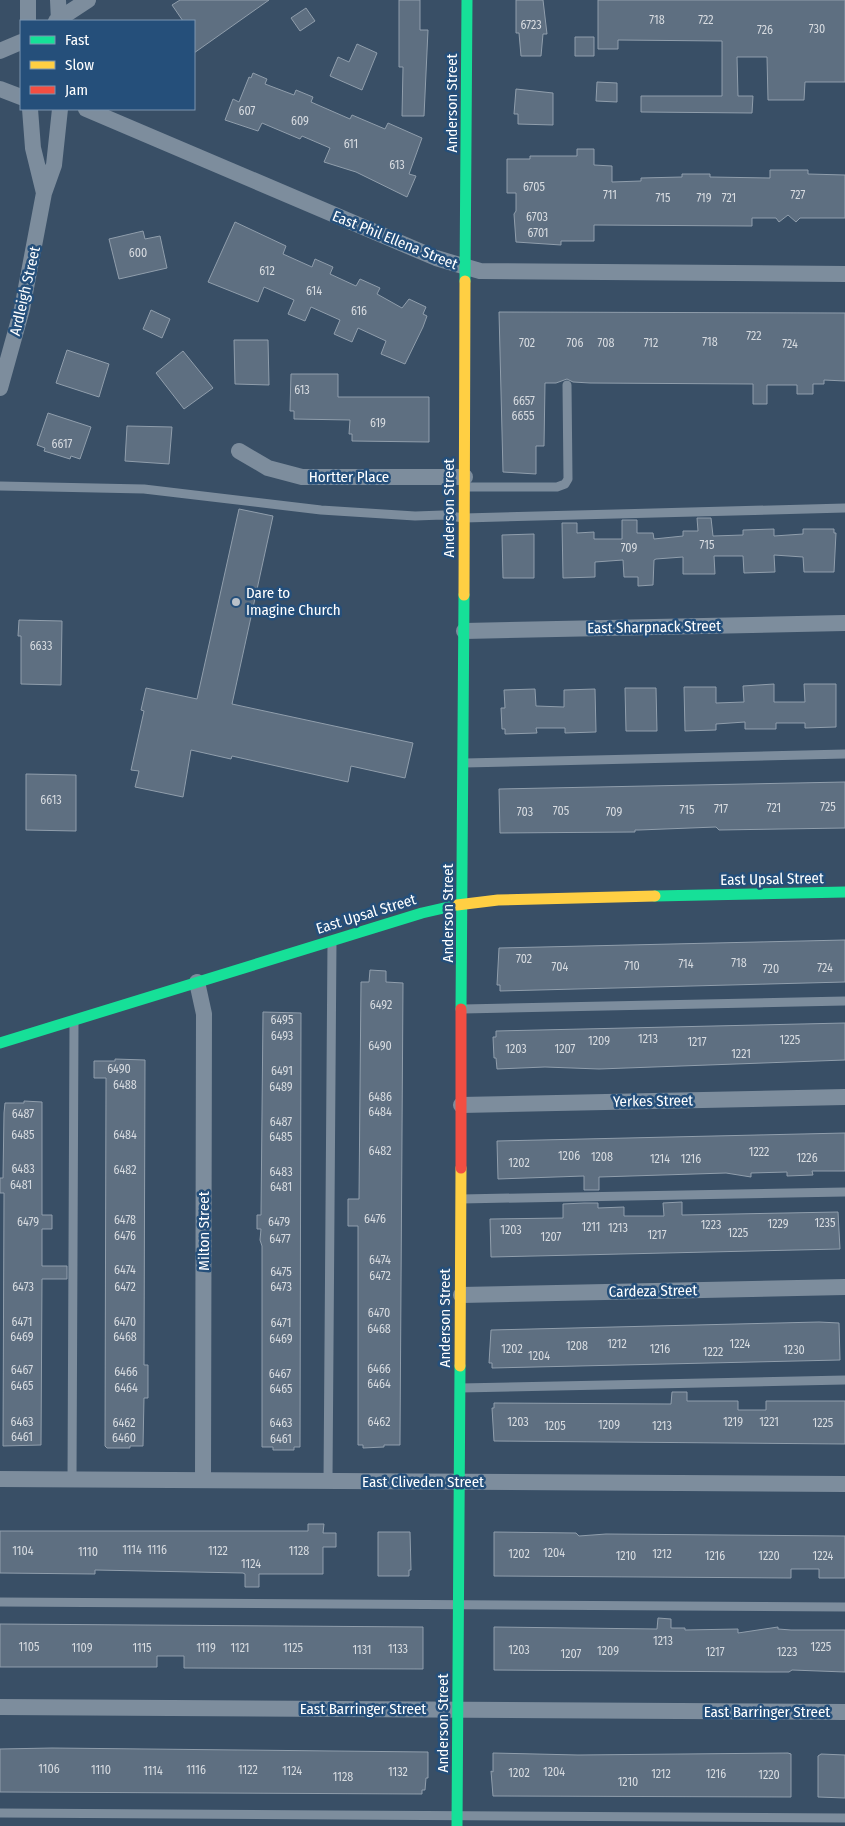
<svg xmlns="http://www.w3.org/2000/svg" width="845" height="1826" viewBox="0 0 845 1826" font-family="'Fira Sans Condensed',sans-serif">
  <rect width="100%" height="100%" fill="#394f66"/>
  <!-- building -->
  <path fill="#5e6f81" stroke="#909eac" d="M180,0h89l-75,53v-32h-11l-11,-16z
    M399,0h21v30h8l-4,86h-22l1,-49h-4z
    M516,0h27l4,34h-4l-2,22h-20l-2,-23h-3z
    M598,0h247v82h-40l-1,18h-36l-1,-43h-30l1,39h15l-1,17 -111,-1v-16h81v-55l-104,-1v9h-20z
    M306,8l9,13 -15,10 -9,-13z
    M575,37h19v19h-19z
    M357,44l20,9 -15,37 -32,-14 8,-19 11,5z
    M253,73l14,6 -2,5 29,11 2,-5 17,7 -2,5 39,17 2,-4 33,14 3,-6 34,15 -13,36 7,2 -9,21 -51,-25 -32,-10 6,-14 -28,-12 -2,3 -38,-16 -4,8 -33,-11 8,-21 6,3 10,-25 2,1z
    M597,82l20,1v19l-21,-1z
    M516,89l37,4v32l-35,-1v-10h-4z
    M577,149h17v16l18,1v16l29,-1v-3l41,-1v-3h28v3l60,1v-8h38v4l37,1v43h-45l-4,4 -8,-7 -9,7 -3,-4h-24v8l-158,-1v16h-33v4l-45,-3 -2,-28 2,-3v-18h-9v-34h23v-3h47z
    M235,222l51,24 -3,8 29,13 3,-8 18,8 -3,7 26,12 4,-7 20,9 -3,6 25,14 7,-9 17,8 -3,7 4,2 -4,11 -18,37 -24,-10 5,-13 -28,-13 -6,14 -18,-8 6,-14 -29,-13 -6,14 -17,-7 6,-14 -30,-13 -6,15 -50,-20z
    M143,231l2,8 15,-3 7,32 -48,11 -10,-40z
    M151,310l19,9 -8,19 -19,-9z
    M499,312l346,1v68l-21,-1v4h-11v10h-16v-9h-30v19h-14v-20l-163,-1 -17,-1 -6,-3 -11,4h-11l-1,63h-8v28l-33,-2z
    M234,340h34l1,45 -34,-1z
    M67,350l42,14 -10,33 -43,-14z
    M183,351l30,37 -29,21 -28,-36z
    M291,374h47v23h91v45l-77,-1v-7h-3l1,-14 -56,-1v-8h-4z
    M48,413l43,14 -11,32 -9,-3 -1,3 -26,-8 1,-3 -8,-3z
    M127,426l45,1 -3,37 -44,-3z
    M239,509l34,7 -41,188 181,39 -8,35 -54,-12 -3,16 -116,-26 -1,3 -40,-9 -8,47 -48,-10 4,-16 -8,-1 13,-59 -3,-1 5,-22 51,11z
    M697,518h14l2,18 30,-1v-5l31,-1v7l29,-2v-5h31v4h2l-2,39h-30l-1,-15 -29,-2 1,17 -31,1 -1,-17h-29l1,18h-32v-17l-27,2 -2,1 -1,25 -15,1v-9h-14l-1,-17 -28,2v15l-32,1 -1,-55h15v10l17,-1v7h28v-19h15v13h16l1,6 29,-3v-5h15z
    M534,534v44h-31l-1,-43z
    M19,620l43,1 -1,64 -40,-1v-48h-3z
    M774,684v18h31l-1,-18h32v43l-31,1v-5h-29v6h-31v-7l-29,2v6l-31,1 -1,-44h32v16l28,-1 -1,-16z
    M625,688h31l1,43h-31z
    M535,689l1,17 28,1v-17l31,-1 1,43 -31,1v-5h-29l1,5 -32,1v-5h-3l-1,-21h4l-1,-18z
    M26,774l50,1v56l-50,-1z
    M845,782v46l-126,2 -3,-3 -77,3h-4v2l-135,1 -1,-44z
    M845,940v42l-345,9v-6h-3l2,-37z
    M370,970l16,1v11l17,1 -3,457v5h-16v2l-21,1v-3h-5v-219h-10v-27h11l2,-217h8z
    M263,1012l38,1 -1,434h-6v3h-21v-3h-11v-201l-2,-6 1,-11h-4v-14h4z
    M845,1023v37l-246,9 -54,-2 -48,2 -1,-11h-2l-1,-21h3v-6z
    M115,1059l30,1 -1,305h4v33h-4l-1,48h-13v2h-23l-2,-2 1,-368h-12v-17h21z
    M24,1101l18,1v113h10v14h-10v37h25v13h-25l-1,166 -38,1 1,-253h-4v-15h3l1,-65 1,-10h19z
    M845,1133v38h-33l1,4 -26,1v-4l-36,1v4l-25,-4 -127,4v13h-15v-14l-86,3 -1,-38z
    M682,1202v13l156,-3 2,37 -349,8 -1,-38 73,-1v-14l21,-1h14v5l26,-1v9h40l-1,-13z
    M819,1322l20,1 1,37 -348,8v-5h-3l2,-33z
    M672,1392h15v9h51v9h28v-9h79v43l-351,-3 -2,-33h2v-5l177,1z
    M308,1524h16l-1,9h13v14h-13v27h-64v13h-14v-13l-2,-1 -148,-3v4l-95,-1v-42h308z
    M378,1532h32l1,38h-2v6h-31z
    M494,1532l82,1 3,3 27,-2 239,2v42h-26v-9h-28v9l-297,-2z
    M658,1618l13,1v9h14v2l53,-1v4l40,-6v2l13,1h54v42l-53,-2 -3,2h-23l-272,-2v-43l163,2z
    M0,1624l423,3v42l-239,-1v-12h-27v11h-157z
    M52,1748l376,4v26h-2l-1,12h-3v4l-422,-2v-43z
    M493,1753l85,2 210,-2 3,1v43l-298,-1 -2,-25 2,1z
    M821,1754l24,1v43l-27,-1v-41z"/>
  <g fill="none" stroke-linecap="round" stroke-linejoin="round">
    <!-- lane -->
    <path stroke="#7d8d9d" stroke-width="9" d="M0,486l144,3 177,21 94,6 28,-1 21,3 381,-10
      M465,487h92l8,-3 3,-5 -1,-94
      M464,763l381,-9
      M463,1009l382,-8
      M461,1199l384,-7
      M460,1388l385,-8
      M72,1480l2,-458
      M328,1481l4,-540
      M0,1602l845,5
      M0,1813l845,5"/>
    <!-- street -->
    <path stroke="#7d8d9d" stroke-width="16" d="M58,0l1,21
      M28,21v-21
      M56,21l32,-21
      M0,51l21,-9
      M0,89l21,8
      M30,109l3,39 11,45
      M86,109l350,149 44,13 365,3
      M0,388l22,-79 22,-116 10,-28 6,-56
      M239,451l29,17 34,9h163
      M464,631l381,-8
      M197,982l7,32 -1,466
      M461,1105l384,-8
      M461,1295l384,-8
      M0,1479l845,5
      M0,1707l845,5"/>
    <!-- fast -->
    <path stroke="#16e098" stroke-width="11" d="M465,281l2,-281
      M655,896l190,-4
      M461,1009l3,-414
      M0,1043l422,-130 35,-8
      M457,1826l3,-460"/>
    <!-- slow -->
    <path stroke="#ffcf43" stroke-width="11" d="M464,595l1,-314
      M457,905l41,-5 157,-4
      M460,1366l1,-198"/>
    <!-- jam -->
    <path stroke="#f24e42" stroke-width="11" d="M461,1168v-159"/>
  </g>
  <!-- markers -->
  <circle fill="#bac1c9" stroke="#254f7a" stroke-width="2" cx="236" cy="602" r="5"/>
  <g text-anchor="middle" stroke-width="5" stroke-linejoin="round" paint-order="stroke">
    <!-- number labels -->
    <g font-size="12" fill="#d7dbe0">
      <text x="657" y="24">718</text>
      <text x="706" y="24">722</text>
      <text x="531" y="29">6723</text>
      <text x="817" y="33">730</text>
      <text x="765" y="34">726</text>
      <text x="247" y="115">607</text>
      <text x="300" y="125">609</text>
      <text x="351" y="148">611</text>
      <text x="397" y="169">613</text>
      <text x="534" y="191">6705</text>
      <text x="610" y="199">711</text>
      <text x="798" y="199">727</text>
      <text x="663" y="202">715</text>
      <text x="704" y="202">719</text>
      <text x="729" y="202">721</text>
      <text x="537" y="221">6703</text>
      <text x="538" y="237">6701</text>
      <text x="138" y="257">600</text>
      <text x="267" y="275">612</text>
      <text x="314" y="295">614</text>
      <text x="359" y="315">616</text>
      <text x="754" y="340">722</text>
      <text x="710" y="346">718</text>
      <text x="527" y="347">702</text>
      <text x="575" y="347">706</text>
      <text x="606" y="347">708</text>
      <text x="651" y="347">712</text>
      <text x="790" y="348">724</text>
      <text x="302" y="394">613</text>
      <text x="524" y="405">6657</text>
      <text x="523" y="420">6655</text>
      <text x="378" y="427">619</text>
      <text x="62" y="448">6617</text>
      <text x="707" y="549">715</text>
      <text x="629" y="552">709</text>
      <text x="41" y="650">6633</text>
      <text x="51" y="804">6613</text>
      <text x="828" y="811">725</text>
      <text x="774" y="812">721</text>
      <text x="721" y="813">717</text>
      <text x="687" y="814">715</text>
      <text x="561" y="815">705</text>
      <text x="525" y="816">703</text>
      <text x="614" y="816">709</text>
      <text x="524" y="963">702</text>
      <text x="739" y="967">718</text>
      <text x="686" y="968">714</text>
      <text x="632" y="970">710</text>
      <text x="560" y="971">704</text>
      <text x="825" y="972">724</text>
      <text x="771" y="973">720</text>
      <text x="381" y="1009">6492</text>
      <text x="282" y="1024">6495</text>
      <text x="282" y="1040">6493</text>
      <text x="648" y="1043">1213</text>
      <text x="790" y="1044">1225</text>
      <text x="599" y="1045">1209</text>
      <text x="697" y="1046">1217</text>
      <text x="380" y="1050">6490</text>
      <text x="516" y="1053">1203</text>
      <text x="565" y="1053">1207</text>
      <text x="741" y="1058">1221</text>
      <text x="119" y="1073">6490</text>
      <text x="282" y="1075">6491</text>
      <text x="125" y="1089">6488</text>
      <text x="281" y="1091">6489</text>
      <text x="380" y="1101">6486</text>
      <text x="380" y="1116">6484</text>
      <text x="23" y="1118">6487</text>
      <text x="281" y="1126">6487</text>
      <text x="23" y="1139">6485</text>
      <text x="125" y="1139">6484</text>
      <text x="281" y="1141">6485</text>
      <text x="380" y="1155">6482</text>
      <text x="759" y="1156">1222</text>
      <text x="569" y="1160">1206</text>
      <text x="602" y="1161">1208</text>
      <text x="807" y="1162">1226</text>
      <text x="660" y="1163">1214</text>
      <text x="691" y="1163">1216</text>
      <text x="519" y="1167">1202</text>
      <text x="23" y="1173">6483</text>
      <text x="125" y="1174">6482</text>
      <text x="281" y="1176">6483</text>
      <text x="21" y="1189">6481</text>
      <text x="281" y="1191">6481</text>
      <text x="375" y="1223">6476</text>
      <text x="125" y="1224">6478</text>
      <text x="28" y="1226">6479</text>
      <text x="279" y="1226">6479</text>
      <text x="825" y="1227">1235</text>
      <text x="778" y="1228">1229</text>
      <text x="711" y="1229">1223</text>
      <text x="591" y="1231">1211</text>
      <text x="618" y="1232">1213</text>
      <text x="511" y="1234">1203</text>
      <text x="738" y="1237">1225</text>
      <text x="657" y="1239">1217</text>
      <text x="125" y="1240">6476</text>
      <text x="551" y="1241">1207</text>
      <text x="280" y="1243">6477</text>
      <text x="380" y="1264">6474</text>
      <text x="125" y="1274">6474</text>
      <text x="281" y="1276">6475</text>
      <text x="380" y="1280">6472</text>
      <text x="23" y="1291">6473</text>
      <text x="125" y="1291">6472</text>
      <text x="281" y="1291">6473</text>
      <text x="379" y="1317">6470</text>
      <text x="22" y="1326">6471</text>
      <text x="125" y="1326">6470</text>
      <text x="281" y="1327">6471</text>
      <text x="379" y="1333">6468</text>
      <text x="22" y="1341">6469</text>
      <text x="125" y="1341">6468</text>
      <text x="281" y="1343">6469</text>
      <text x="617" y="1348">1212</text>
      <text x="740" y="1348">1224</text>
      <text x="577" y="1350">1208</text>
      <text x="512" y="1353">1202</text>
      <text x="660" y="1353">1216</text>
      <text x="794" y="1354">1230</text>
      <text x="713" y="1356">1222</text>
      <text x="539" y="1360">1204</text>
      <text x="379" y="1373">6466</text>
      <text x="22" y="1374">6467</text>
      <text x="126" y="1376">6466</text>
      <text x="280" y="1378">6467</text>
      <text x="379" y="1388">6464</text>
      <text x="22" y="1390">6465</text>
      <text x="126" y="1392">6464</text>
      <text x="281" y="1393">6465</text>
      <text x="22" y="1426">6463</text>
      <text x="379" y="1426">6462</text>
      <text x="518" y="1426">1203</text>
      <text x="733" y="1426">1219</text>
      <text x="769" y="1426">1221</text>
      <text x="124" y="1427">6462</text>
      <text x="281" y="1427">6463</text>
      <text x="823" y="1427">1225</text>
      <text x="609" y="1429">1209</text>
      <text x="555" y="1430">1205</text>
      <text x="662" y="1430">1213</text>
      <text x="22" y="1441">6461</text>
      <text x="124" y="1442">6460</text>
      <text x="281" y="1443">6461</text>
      <text x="132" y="1554">1114</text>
      <text x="157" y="1554">1116</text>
      <text x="23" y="1555">1104</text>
      <text x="218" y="1555">1122</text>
      <text x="299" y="1555">1128</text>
      <text x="88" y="1556">1110</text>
      <text x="554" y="1557">1204</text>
      <text x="519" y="1558">1202</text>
      <text x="662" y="1558">1212</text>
      <text x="626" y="1560">1210</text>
      <text x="715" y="1560">1216</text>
      <text x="769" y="1560">1220</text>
      <text x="823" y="1560">1224</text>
      <text x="251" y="1568">1124</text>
      <text x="663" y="1645">1213</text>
      <text x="29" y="1651">1105</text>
      <text x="821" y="1651">1225</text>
      <text x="82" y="1652">1109</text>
      <text x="142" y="1652">1115</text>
      <text x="206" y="1652">1119</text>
      <text x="240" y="1652">1121</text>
      <text x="293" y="1652">1125</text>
      <text x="398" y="1653">1133</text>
      <text x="362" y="1654">1131</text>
      <text x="519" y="1654">1203</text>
      <text x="608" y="1655">1209</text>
      <text x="715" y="1656">1217</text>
      <text x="787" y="1656">1223</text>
      <text x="571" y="1658">1207</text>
      <text x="49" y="1773">1106</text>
      <text x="101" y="1774">1110</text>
      <text x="196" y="1774">1116</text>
      <text x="248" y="1774">1122</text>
      <text x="153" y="1775">1114</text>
      <text x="292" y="1775">1124</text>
      <text x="398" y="1776">1132</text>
      <text x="554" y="1776">1204</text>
      <text x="519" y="1777">1202</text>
      <text x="661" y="1778">1212</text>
      <text x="716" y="1778">1216</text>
      <text x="769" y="1779">1220</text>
      <text x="343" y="1781">1128</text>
      <text x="628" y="1786">1210</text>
    </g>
    <!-- street labels -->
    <g font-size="15" fill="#fff" stroke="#254f7a">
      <text transform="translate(452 103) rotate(-90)" y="5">Anderson Street</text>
      <text transform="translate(395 240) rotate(22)" y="5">East Phil Ellena Street</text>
      <text transform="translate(25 291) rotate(-77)" y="5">Ardleigh Street</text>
      <text x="349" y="482">Hortter Place</text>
      <text transform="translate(449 508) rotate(-90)" y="5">Anderson Street</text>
      <text transform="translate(654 627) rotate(-1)" y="5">East Sharpnack Street</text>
      <text transform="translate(772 879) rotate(-1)" y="5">East Upsal Street</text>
      <text transform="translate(448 913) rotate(-90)" y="5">Anderson Street</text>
      <text transform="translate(366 914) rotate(-17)" y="5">East Upsal Street</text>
      <text transform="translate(653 1101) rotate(-1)" y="5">Yerkes Street</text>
      <text transform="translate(204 1231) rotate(-90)" y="5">Milton Street</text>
      <text transform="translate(653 1291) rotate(-1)" y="5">Cardeza Street</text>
      <text transform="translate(445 1318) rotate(-90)" y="5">Anderson Street</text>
      <text x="423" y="1487">East Cliveden Street</text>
      <text x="363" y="1714">East Barringer Street</text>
      <text x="767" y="1717">East Barringer Street</text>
      <text transform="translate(443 1723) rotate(-90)" y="5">Anderson Street</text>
    </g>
    <!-- poi labels -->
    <g font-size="15" fill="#fff" stroke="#254f7a" text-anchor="start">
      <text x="246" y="598">Dare to<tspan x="246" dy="17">Imagine Church</tspan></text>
    </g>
  </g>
  <!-- legend -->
  <rect x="20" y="20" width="175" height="90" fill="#254f7a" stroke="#7c95af"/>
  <rect x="30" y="36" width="25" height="8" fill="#16e098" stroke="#7c95af"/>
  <text x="65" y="45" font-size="15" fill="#ffffff">Fast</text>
  <rect x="30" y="61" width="25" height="8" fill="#ffcf43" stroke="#7c95af"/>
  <text x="65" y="70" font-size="15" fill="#ffffff">Slow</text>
  <rect x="30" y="86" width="25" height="8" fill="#f24e42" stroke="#7c95af"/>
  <text x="65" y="95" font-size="15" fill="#ffffff">Jam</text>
</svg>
